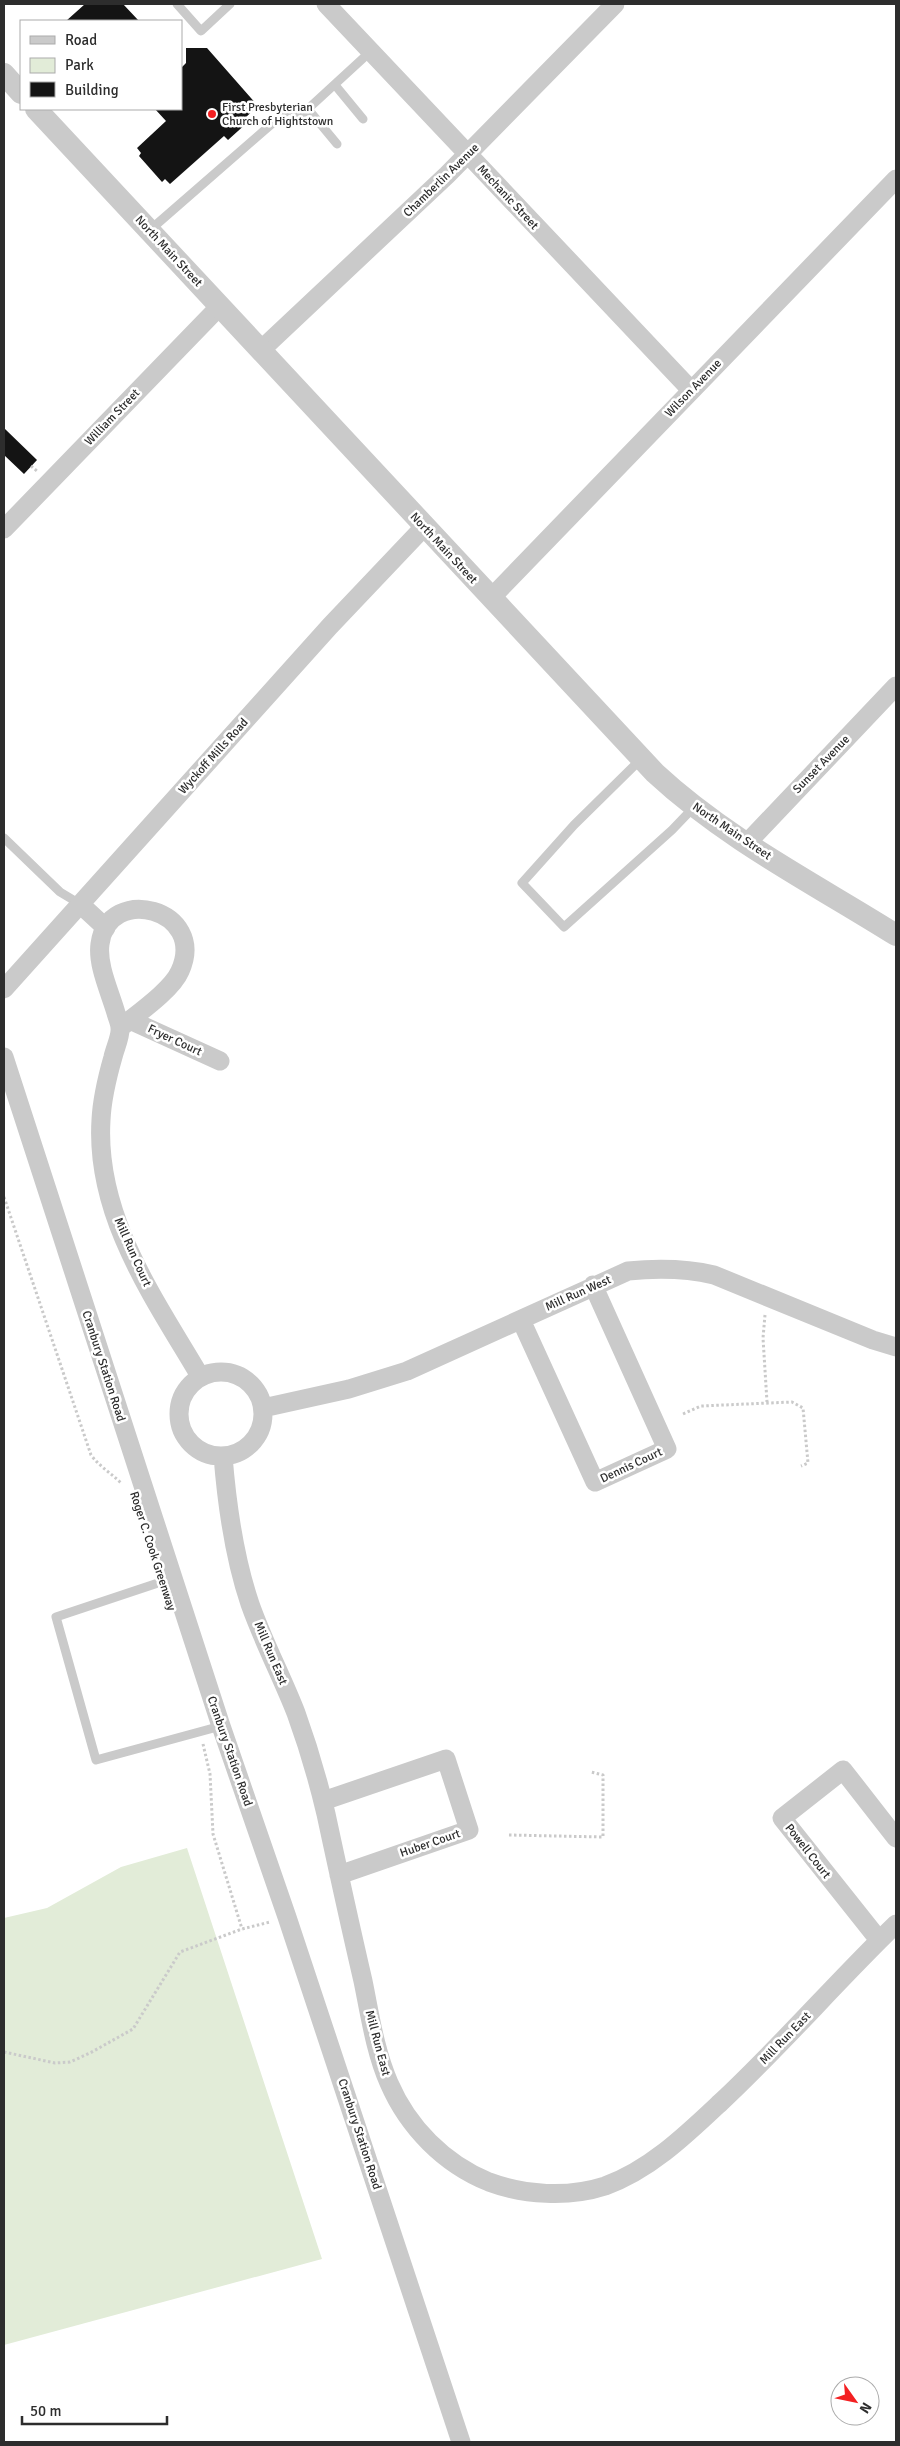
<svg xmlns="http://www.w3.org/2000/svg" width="900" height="2446" viewBox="0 0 900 2446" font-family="Signika,sans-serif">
  <rect width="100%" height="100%" fill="#fff"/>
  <!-- green -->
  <path fill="#e2ecd8" d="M187,1848l135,411 -318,86v-427l43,-10 74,-41z"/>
  <!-- building -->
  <path fill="#141414" d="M85,4h38l16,17h-73z
    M186,48h21l51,58 -13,12 3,4 -20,18 -4,-4 -54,48 -5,-5 -3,3 -23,-26 2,-3 -4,-5 29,-27 -11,-12h26v-41l5,-5z
    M4,428l33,32 -13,14 -20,-19z"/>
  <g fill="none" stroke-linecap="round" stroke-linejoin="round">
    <!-- path -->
    <path stroke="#cacaca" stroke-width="3" stroke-dasharray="2.5 2.5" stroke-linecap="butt" d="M31,466l6,5
      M4,1197l87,258c9,12 20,18 30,28
      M765,1315l-2,23 4,64
      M683,1414l18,-8 91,-4 11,6 5,55 -7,3
      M203,1744l7,30 3,60 29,95
      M509,1835l94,2v-62l-12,-3
      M4,2052l51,11 15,-1 20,-9 43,-24 47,-77 62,-23 28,-7"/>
    <!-- service -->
    <path stroke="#cacaca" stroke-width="9" d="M177,4l24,27 29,-27
      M335,85l28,34
      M308,109l29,35
      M150,230l140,-122 8,10 73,-67
      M641,759l-67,66 -52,58 42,44 108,-97 22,-23
      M4,838l56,54 20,12
      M173,1578l-117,39 40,143 125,-34"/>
    <!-- minor -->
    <path stroke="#cacaca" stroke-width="19" d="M326,4l365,386
      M261,350l186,-175 168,-171
      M4,529l216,-223
      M491,598l405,-419
      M747,843l149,-157
      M80,904l26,24
      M4,989l326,-363 94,-99
      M130,1020l90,41
      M120,1028c17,-14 52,-38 60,-57 28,-62 -72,-88 -80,-27 -3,21 10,48 16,69 1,4 4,10 4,15 1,8 -5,20 -7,29 -6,21 -11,41 -12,63 -6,96 53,178 99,256
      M4,1057l217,669 66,191 174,525
      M521,1320l74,162 72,-33 -74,-164
      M179 1414a42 42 0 1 1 84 0a42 42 0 1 1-84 0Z
      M263,1408l86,-19 58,-18 221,-100c30,-3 56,-3 86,4l159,65 23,7
      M223,1456c4,50 11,101 27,148 13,37 32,73 46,109 12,33 22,67 30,101 12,56 24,111 37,167 7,34 12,70 26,102 19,44 55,81 100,99 35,13 79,16 116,4 45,-16 82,-52 116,-84 61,-57 115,-120 175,-178
      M323,1801l123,-42 23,71 -130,45
      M879,1940l-97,-122 61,-48 53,68"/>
    <!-- tertiary -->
    <path stroke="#cacaca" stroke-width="22" d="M4,74l17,19
      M36,109l619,664c71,66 160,111 241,162"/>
  </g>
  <!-- markers -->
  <circle fill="#f32022" stroke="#fff" stroke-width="2" cx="212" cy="114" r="5"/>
  <g text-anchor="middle" stroke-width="5" stroke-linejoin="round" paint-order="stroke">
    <!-- poi labels -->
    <g font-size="12" fill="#2d2d2d" stroke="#fff" text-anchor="start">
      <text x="222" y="111">First Presbyterian<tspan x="222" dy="14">Church of Hightstown</tspan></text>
    </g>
    <!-- street labels -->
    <g font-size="12" fill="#2d2d2d" stroke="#fff">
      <text transform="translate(441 180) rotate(-44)" y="4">Chamberlin Avenue</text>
      <text transform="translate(508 197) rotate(47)" y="4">Mechanic Street</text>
      <text transform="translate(169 251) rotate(47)" y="4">North Main Street</text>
      <text transform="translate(693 388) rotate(-46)" y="4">Wilson Avenue</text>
      <text transform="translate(112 417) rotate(-46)" y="4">William Street</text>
      <text transform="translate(444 548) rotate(47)" y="4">North Main Street</text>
      <text transform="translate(213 756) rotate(-48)" y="4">Wyckoff Mills Road</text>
      <text transform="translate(821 764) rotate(-46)" y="4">Sunset Avenue</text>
      <text transform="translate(732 831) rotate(34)" y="4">North Main Street</text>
      <text transform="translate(175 1040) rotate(25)" y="4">Fryer Court</text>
      <text transform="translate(133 1252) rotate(66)" y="4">Mill Run Court</text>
      <text transform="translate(578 1293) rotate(-24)" y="4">Mill Run West</text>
      <text transform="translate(104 1366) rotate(72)" y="4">Cranbury Station Road</text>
      <text transform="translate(631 1465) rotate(-25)" y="4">Dennis Court</text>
      <text transform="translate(153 1551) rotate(72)" y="4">Roger C. Cook Greenway</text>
      <text transform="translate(271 1653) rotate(67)" y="4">Mill Run East</text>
      <text transform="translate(230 1751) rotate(71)" y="4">Cranbury Station Road</text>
      <text transform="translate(430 1843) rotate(-19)" y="4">Huber Court</text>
      <text transform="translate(808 1851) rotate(52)" y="4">Powell Court</text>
      <text transform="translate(785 2038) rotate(-46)" y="4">Mill Run East</text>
      <text transform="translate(378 2043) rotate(75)" y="4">Mill Run East</text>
      <text transform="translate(360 2134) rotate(72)" y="4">Cranbury Station Road</text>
    </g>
  </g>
  <!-- border -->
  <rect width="900" height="2446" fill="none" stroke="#2d2d2d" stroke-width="10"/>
  <!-- legend -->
  <rect x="20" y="20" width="162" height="90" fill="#ffffff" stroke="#ababab"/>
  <rect x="30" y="36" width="25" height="8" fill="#cacaca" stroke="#ababab"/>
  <text x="65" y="45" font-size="15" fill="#2d2d2d">Road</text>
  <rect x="30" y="58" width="25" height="15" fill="#e2ecd8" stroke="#ababab"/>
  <text x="65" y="70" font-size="15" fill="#2d2d2d">Park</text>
  <rect x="30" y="82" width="25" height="15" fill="#141414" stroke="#ababab"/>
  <text x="65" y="95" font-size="15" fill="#2d2d2d">Building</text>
  <!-- north arrow -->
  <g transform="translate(855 2401) rotate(123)"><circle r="24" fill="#ffffff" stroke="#ababab"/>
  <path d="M0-4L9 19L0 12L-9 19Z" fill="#f32022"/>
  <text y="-8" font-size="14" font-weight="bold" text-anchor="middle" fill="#2d2d2d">N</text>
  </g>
  <!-- scale -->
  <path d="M22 2416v8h145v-8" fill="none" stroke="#2d2d2d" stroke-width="2.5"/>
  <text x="30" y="2416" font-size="15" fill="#2d2d2d" stroke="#ffffff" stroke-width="4" paint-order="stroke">50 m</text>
</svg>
